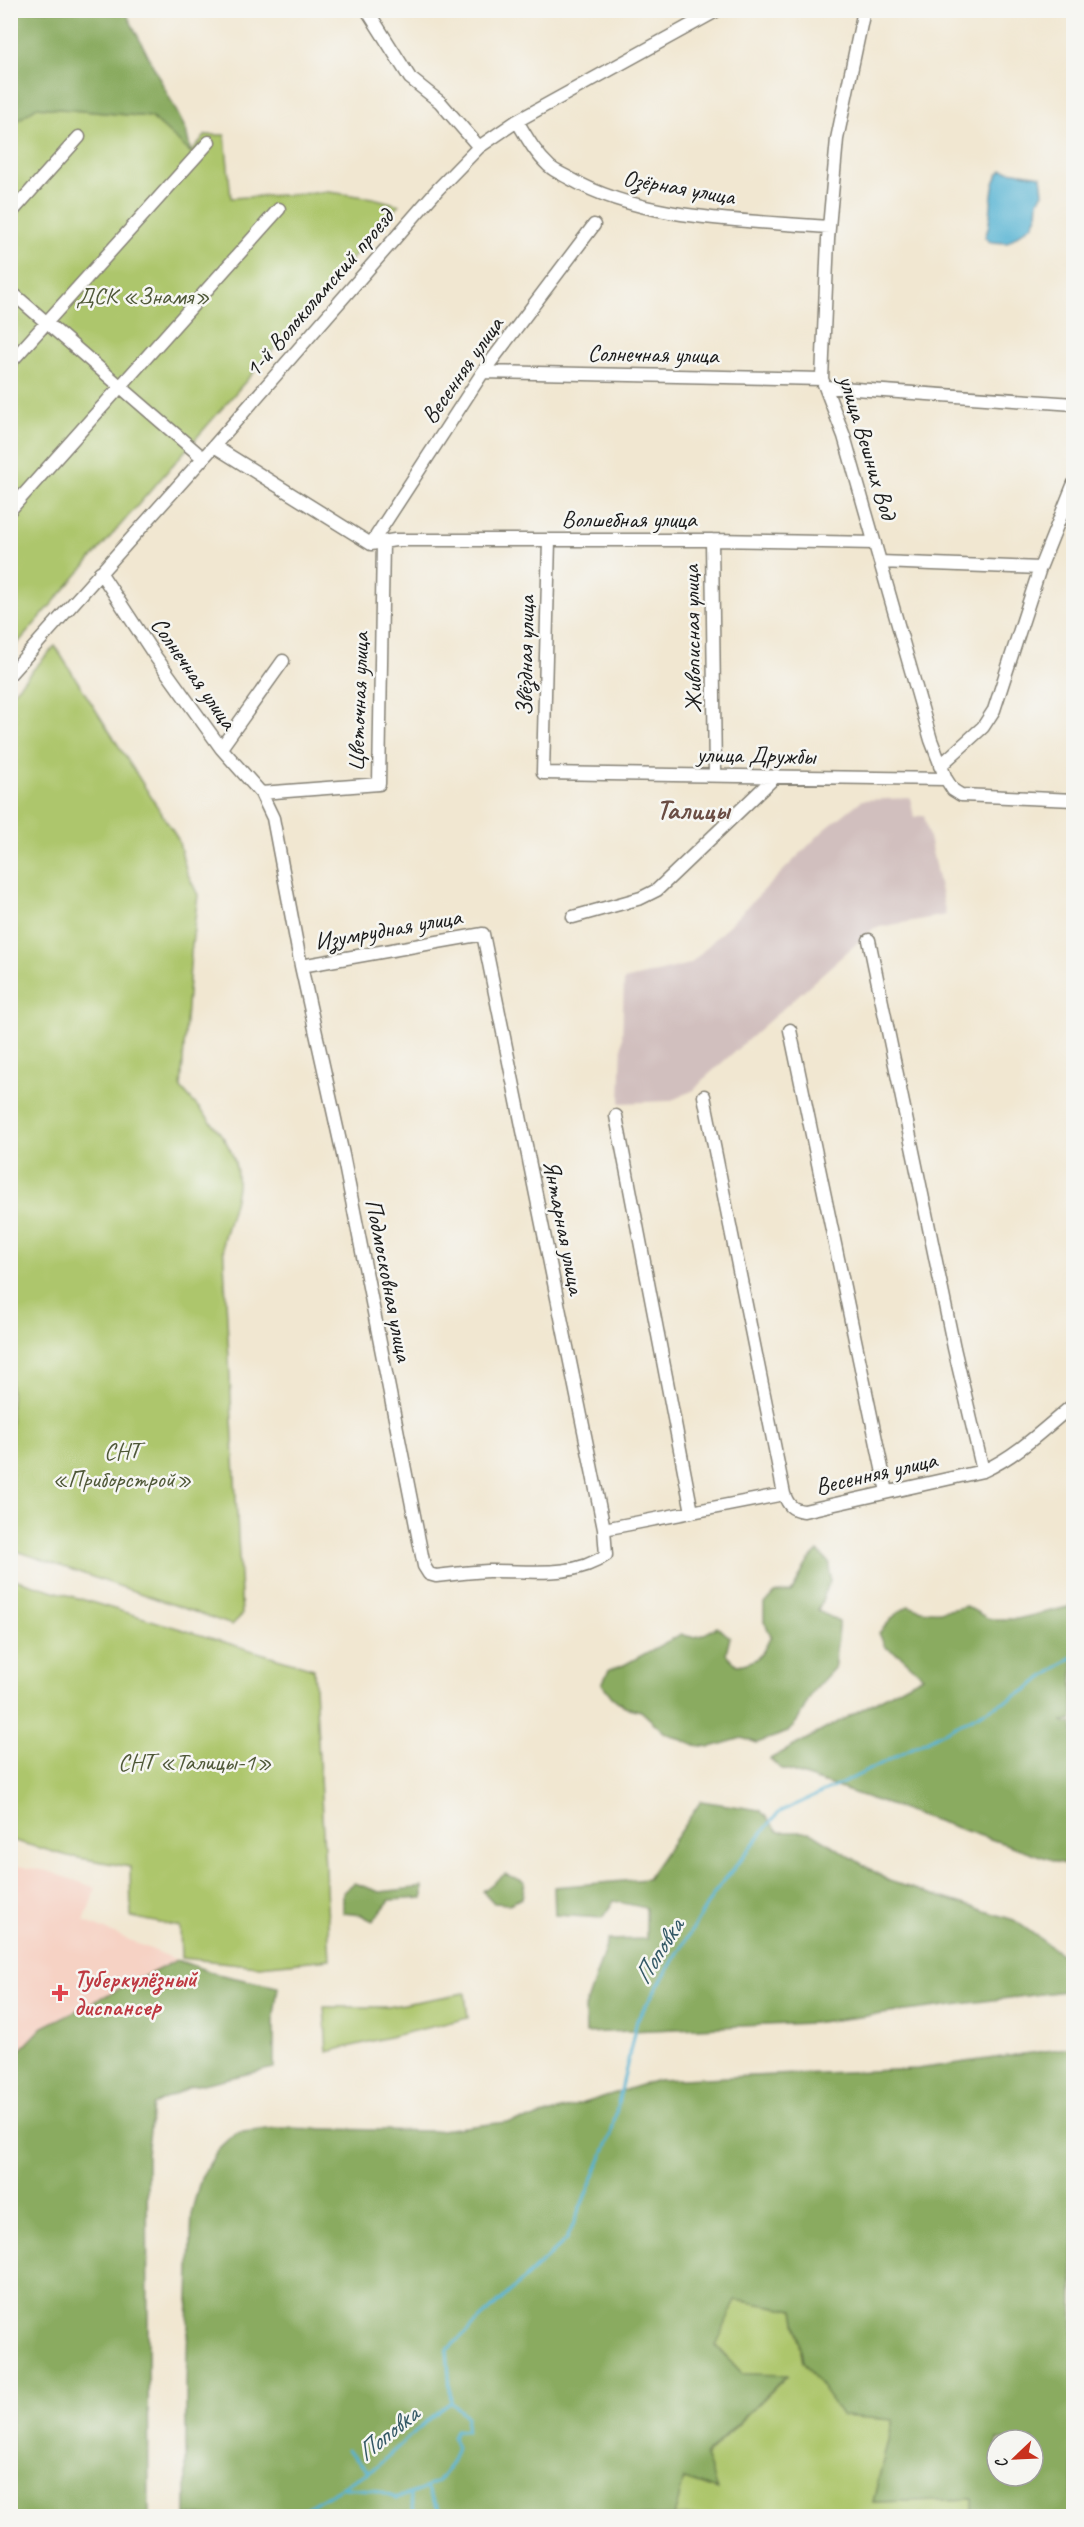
<svg xmlns="http://www.w3.org/2000/svg" width="1084" height="2527" viewBox="0 0 1084 2527" font-family="Caveat,sans-serif">
  <rect width="100%" height="100%" fill="#f6f6f2"/>
  <filter id="ink" filterUnits="userSpaceOnUse"><feTurbulence type="fractalNoise" baseFrequency=".0167" numOctaves="2"/><feDisplacementMap in="SourceGraphic" scale="12" xChannelSelector="R" yChannelSelector="G"/><feConvolveMatrix kernelMatrix="1 2 1 2 8 2 1 2 1" color-interpolation-filters="sRGB"/></filter>
  <filter id="wash" filterUnits="userSpaceOnUse"><feTurbulence type="fractalNoise" baseFrequency=".008" numOctaves="4" result="noise"/><feDisplacementMap in="SourceGraphic" scale="24" xChannelSelector="R" yChannelSelector="G"/><feGaussianBlur stdDeviation="1.35" result="paint"/><feColorMatrix in="noise" values="0 0 0 0 0 0 0 0 0 0 0 0 0 0 0 0 0 1.4 0 .05"/><feComposite in="paint" operator="in"/></filter>
  <g filter="url(#wash)">
    <rect width="100%" height="100%" fill="#f1e7d1"/>
    <!-- built -->
    <path fill="#f6d2c4" d="M11,1865l37,6 48,17 -12,33 93,39 -134,67 -32,33z"/>
    <!-- industrial -->
    <path fill="#d1bfbe" d="M910,798l4,19 10,-2 22,100 -72,13 -167,148 -13,14 -24,11 -50,2 4,-123 66,-16 133,-133 39,-31z"/>
    <!-- green -->
    <path fill="#adc66c" stroke="#647144" stroke-width="1.5" d="M37,107l114,10 40,35 15,-17h19l6,63 98,-6 44,6 26,7 -388,446v-526z
      M55,646l123,193 9,34 11,22 -7,58 -10,135c24,29 60,56 56,98 -2,18 -9,37 -14,54l19,375 -10,10 -221,-76v-855z
      M11,1578l303,91 16,290 -71,7 -78,-8 -1,-31 -49,-10 -1,-50 -62,-11 -57,-16z
      M465,1993l3,25 -141,34 -3,-45h63z
      M735,2300l59,10 9,51 90,59 -20,82 100,-3 -1,17h-298l10,-38 103,-102 -44,-2 -27,-29z"/>
    <!-- forest -->
    <path fill="#8aab60" stroke="#53643e" stroke-width="1.5" fill-rule="evenodd" d="M11,10l114,1 61,119 5,23 -40,-36 -114,-10 -26,18z
      M818,1551l12,13v17l-12,30 21,10c1,16 -5,30 -4,46l-22,24 -15,29 -10,12 -31,11 -15,-5 -31,9 -18,-2 -29,-13 -23,-21 -16,-4 -13,-10 -10,-13 7,-14 15,-5 57,-31c13,7 24,0 36,-7l13,10 -4,17 11,11c22,-3 25,-10 34,-29l-7,-15v-16l11,-12 16,-1c11,-16 12,-28 27,-41z
      M1073,1603v116l-11,3 11,1v144l-293,-99 -10,-9 153,-83 -22,-20 -16,-9 -6,-14 17,-19 12,-8c21,8 37,6 58,0l23,13h28l51,-12z
      M701,1801l59,9 19,22h32l78,49 125,39 54,39h5v31l-262,33 -225,10 -1,-25 23,-68 38,-1v-31l-32,-7 -12,17 -47,-3 -1,-28 93,-8z
      M505,1874l20,8 -3,16 -13,6 -15,-1 -11,-12z
      M354,1883l26,9 43,-5v11l-33,2 -17,21 -12,-6 -18,-2v-21z
      M177,1960l40,14 61,13 -4,28v53l-85,19 -36,18 -6,50 2,361h-138v-456l32,-33z
      M1073,2047v469h-101v-17l-99,3 20,-82 -51,-4 -39,-55 -9,-51 -58,-10 -20,46 27,28 44,1 -82,81 13,34 -34,-11 -10,37h-488v-133l6,-173 9,-33 19,-30 15,-14 41,-5 156,3 100,-12 125,-39 260,-11zM997,2440h36v36h-36z"/>
    <!-- water -->
    <path fill="#55b3d3" stroke="#386878" stroke-width="1.5" d="M1002,170l39,6 2,17 -5,8 -1,15 -4,8 -26,19 -17,-1 -5,-5c10,-19 1,-52 17,-67z"/>
    <g fill="none" stroke-linecap="round" stroke-linejoin="round">
      <!-- stream -->
      <path stroke="#55b3d3" stroke-width="3" d="M347,2450l22,22
        M344,2488l29,2 23,8 23,-7 18,-9 14,-19 6,-15 -4,-10 3,-8 10,1 1,-14 -16,-15
        M426,2488l17,28
        M410,2495l5,21
        M292,2516l83,-48 56,-51 20,-15 -4,-52 120,-111 44,-104 26,-115 78,-128 63,-79 67,-31 178,-90 51,-36"/>
    </g>
  </g>
  <g filter="url(#ink)">
    <g fill="none" stroke-linecap="round" stroke-linejoin="round">
      <defs>
        <path id="minor" d="M367,10l43,68 30,24 39,45
          M864,10l-27,129 -9,100 -6,140 22,57 87,304 15,39
          M517,121c9,15 18,32 32,45 5,5 13,8 20,12 74,43 176,42 260,49
          M10,214l69,-77
          M10,291l193,167
          M10,363l199,-221
          M483,372l339,7
          M826,387l248,17
          M214,446l157,98 24,-4h317l163,3
          M10,510l269,-301
          M549,540l-6,233 403,6 7,11 8,5 113,5
          M712,540l3,234
          M371,544l112,-172 111,-147
          M880,562l160,6
          M100,572l55,84 66,92 40,45 12,25 28,148 42,189 81,411 5,8 7,2c17,-2 35,-4 52,-5 39,-1 85,8 118,-16l-2,-26 -121,-595 -182,32
          M10,674l204,-228 224,-257 41,-42 38,-26 201,-111
          M221,748l62,-87
          M940,766l43,-39 11,-17 46,-142 34,-85
          M261,793l118,-9 4,-242
          M573,917l68,-19 16,-8 119,-114
          M869,940l85,408 29,123
          M790,1030l97,462
          M704,1096l80,398c4,11 8,16 20,17l179,-40c35,-16 62,-43 91,-67
          M616,1116l76,396
          M604,1529l180,-35"/>
      </defs>
      <!-- minor casing -->
      <use href="#minor" stroke="#868276" stroke-width="15"/>
      <!-- minor -->
      <use href="#minor" stroke="#fff" stroke-width="12"/>
    </g>
  </g>
  <!-- markers -->
  <path fill="#e0444e" stroke="#f6f6f2" stroke-width="2" d="M57 1984h6v6h6v6h-6v6h-6v-6h-6v-6h6z"/>
  <g text-anchor="middle" stroke-width="5" stroke-linejoin="round" paint-order="stroke">
    <!-- street labels -->
    <g font-size="24" fill="#1c1c1c" stroke="#f6f6f2">
      <text transform="translate(679 187) rotate(10)" y="8">Озёрная улица</text>
      <text transform="translate(319 293) rotate(-49)" y="8">1-й Волоколамский проезд</text>
      <text transform="translate(653 354) rotate(1)" y="8">Солнечная улица</text>
      <text transform="translate(462 370) rotate(-55)" y="8">Весенняя улица</text>
      <text transform="translate(868 447) rotate(73)" y="8">улица Вешних Вод</text>
      <text x="629" y="527">Волшебная улица</text>
      <text transform="translate(692 639) rotate(-91)" y="8">Живописная улица</text>
      <text transform="translate(525 656) rotate(-89)" y="8">Звёздная улица</text>
      <text transform="translate(194 673) rotate(55)" y="8">Солнечная улица</text>
      <text transform="translate(358 702) rotate(-88)" y="8">Цветочная улица</text>
      <text transform="translate(756 755) rotate(1)" y="8">улица Дружбы</text>
      <text transform="translate(388 929) rotate(-10)" y="8">Изумрудная улица</text>
      <text transform="translate(564 1227) rotate(79)" y="8">Янтарная улица</text>
      <text transform="translate(389 1280) rotate(79)" y="8">Подмосковная улица</text>
      <text transform="translate(876 1473) rotate(-13)" y="8">Весенняя улица</text>
    </g>
    <!-- park labels -->
    <g font-size="24" fill="#4f5838" stroke="#f6f6f2">
      <text x="143" y="304">ДСК «Знамя»</text>
      <text x="122" y="1459">СНТ<tspan x="122" dy="28">«Приборстрой»</tspan></text>
      <text x="195" y="1770">СНТ «Талицы-1»</text>
    </g>
    <!-- health labels -->
    <g font-size="24" font-weight="bold" fill="#be3a42" stroke="#f6f6f2" text-anchor="start">
      <text x="74" y="1987">Туберкулёзный<tspan x="74" dy="28">диспансер</tspan></text>
    </g>
    <!-- water labels -->
    <g font-size="26" font-style="italic" fill="#335865" stroke="#f6f6f2">
      <text transform="translate(658 1951) rotate(-58)" y="9">Поповка</text>
      <text transform="translate(387 2433) rotate(-39)" y="9">Поповка</text>
    </g>
    <!-- quarter labels -->
    <g font-size="27" font-weight="bold" fill="#6a4d44" stroke="#f6f6f2">
      <text x="693" y="819">Талицы</text>
    </g>
  </g>
  <!-- margin -->
  <rect width="1084" height="2527" fill="none" stroke="#f6f6f2" stroke-width="36"/>
  <!-- north arrow -->
  <g transform="translate(1015 2458) rotate(247)"><circle r="28" fill="#f6f6f2" stroke="#9f9f9c" stroke-width="1.5"/>
  <path d="M0-4.5L10 22L0 15L-10 22Z" fill="#c8321e"/>
  <text y="-9" font-size="16" font-weight="bold" text-anchor="middle" fill="#1c1c1c">С</text>
  </g>
</svg>
